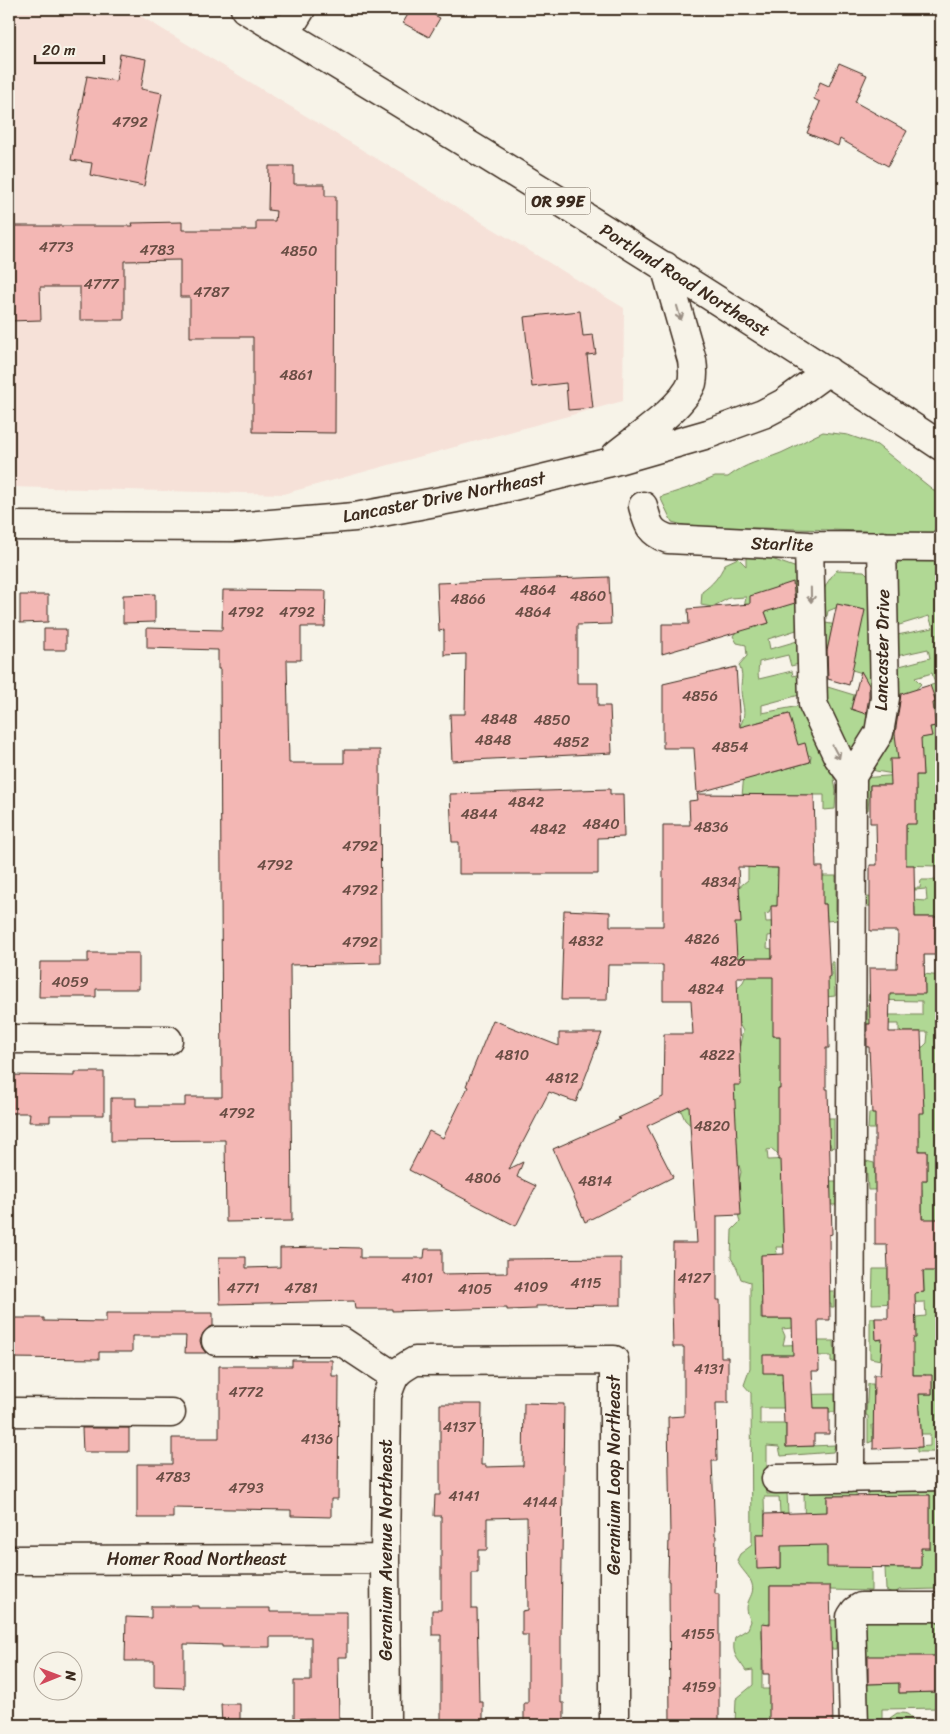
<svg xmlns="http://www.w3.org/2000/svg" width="950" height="1734" viewBox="0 0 950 1734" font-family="Sriracha,sans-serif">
  <rect width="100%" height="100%" fill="#f7f3e8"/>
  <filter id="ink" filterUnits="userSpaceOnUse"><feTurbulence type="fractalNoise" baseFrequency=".02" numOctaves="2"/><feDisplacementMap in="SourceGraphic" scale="10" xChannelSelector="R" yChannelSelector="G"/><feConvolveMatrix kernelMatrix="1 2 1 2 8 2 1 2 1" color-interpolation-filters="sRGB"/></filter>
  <g filter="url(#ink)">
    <!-- built -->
    <path fill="#f6e1d8" d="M9,9h120l495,299 -1,93 -340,93 -274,-7z"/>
    <!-- green -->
    <path fill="#b0d894" stroke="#768159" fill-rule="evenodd" d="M823,432l25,3 29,10 64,51v34h-7l-3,5h-55l-11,-4 -104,-3 -63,1 -26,-7 -12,-25 34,-11 21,-9h13c18,-14 33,-16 53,-24 14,-6 28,-15 42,-21z
      M746,555l23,3 25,9 2,3 10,57 -38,12 2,10 34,-10 3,23 -16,4 -3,-11 -29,7c0,5 -2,12 0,17l33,-8 1,5 14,-4v21l-45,12v8l43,-8 28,67 3,19 -1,18 -11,1v-15h-64l11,73h7l-1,8h59v44l-9,1 -1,-17 -54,2 -3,7 -4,1 1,8 28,-1 1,11 -27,4 -1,12 5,1v9h-3l-6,4 58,15h10v-15h3l1,34 -33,4 -29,36h29l-9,53h-14l50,29h5v29l-3,1 -1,-5 -39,2 -13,9 -6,-5 -5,1 1,10 25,-1 32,22h12v24h-6v-5l-49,-6 2,53h-8l1,7 -16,3v14l24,-1 29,21h20v16h-3v-3l-70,-1v16h31l1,9 -11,1 3,7 -2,9 33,-1v-3h18l1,21h-4v-6l-65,-1 7,18h26l-1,8h-16l1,14 52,-1 1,18h-7v-4h-69v16h26v23l49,-2 -2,7 -52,4 -2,-9 -12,-1v48l20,-1 1,20h-8l-1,-16h-15l1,37h-8v10l16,24h8v-33l24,10 -1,-53 52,-2 1,25 -13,-7 -1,-12h-16v59l40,-8 1,-56h73v34l-1,2 1,3v52l-2,2 -1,5 -39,1 -5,4 -8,-4 -1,-22h36v-20h9v-53l-59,1v95l-41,-1v-4l-7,2 -15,-2h-38v23l40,11h27l-1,29h-9l3,-26h-62l-6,7v9l47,20h-47v30h16l33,34v2h-76l1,-26 17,-14v-15l-7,1c-9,-14 -15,-16 -11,-34l13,-8 3,-8c-11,-20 5,-23 1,-37 -2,-8 -12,-15 -15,-24l3,-6 12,-9 -1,-152 -7,-8 6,-17v-86l-9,-3 -4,-11 -6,-10 1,-28 8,-8 -3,-12 3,-12 -3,-9 4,-17 -2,-7 -10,-5 -44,-40 -6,-14 50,-26 12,-3 -5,-15 7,-31 -4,-7 -6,-23 2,-10 8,-9 5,-10 -75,-68 65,7 2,-11 -1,-13 9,-7v-29l-6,-55 2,-22 -8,-43c14,-16 5,-26 5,-42 0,-12 3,-12 -2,-24l8,-9 -1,-11 -9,-2 -4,-7 8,-12 5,-27 -17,1 -17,9 -11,-2 1,-13c11,-8 17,-15 23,-28l13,-6 8,8zM753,611l12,1 4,11 -13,4zM789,714l3,13 1,33 11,-6 7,2 -1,6 -43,12 -9,-52z
      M930,557l11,2v660h-2v52h2v181h-24v-5l13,-1v-12h-9l-1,-24 -27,1 -1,9 -3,2v3h-17l1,16 -5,2v-27l-2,-1 2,-31h5l1,10h58v-12l-6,-7h-13v-13l-3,-7h-29v5l-11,-2v-40h5l1,22 37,-2 3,-6v-15l10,-1 -1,-14 -53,2 1,-35h15v24l36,-1 -2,-103 -54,1 -2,-29 8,2 1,17h52v-29h-17v-10h9v-12h-51l1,-16 55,-1 -2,-35 -39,1 -1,-6 29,-1v-12l-40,2 1,-15 51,1 4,-4 1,-11h-29v-8h-32l1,-20h8l1,11h45v-14l-54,-1 1,-6 56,-1v-15h-28l1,-23h26v19l17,2v-17l-5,1 1,-43h-22v-10l-49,-1v-9l61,4 -1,-12 -11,1v-2h5l1,-8h16v-14l-39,-1v-22l1,-2 7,-1v-16l10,-1v-38h-46l-2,25 -5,-1 -1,-31 37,-3 -23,-4 -9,-3 -2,-11 -4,-7 -4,-1 -5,4 -7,-7 -9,-5 -7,-9 -10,-32 2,-15 33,10 -3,14 16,4 3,-9 5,1 4,-13 -17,-5 2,-10 -2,-4 -39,-12 -2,-2 -1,-37 28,5 -2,6 -14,-3 -4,17 27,6 3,-11 -9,-12v-9l7,-8 -7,-7 -11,1 -10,4 -1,5 -8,1c2,-21 4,-32 18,-47l27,1 4,4 22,8 4,-1v-22zM886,597l9,13 1,16 33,-10 4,12 -41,8v21l36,-8 2,9 -38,10v7l-4,6 5,9 -4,7 -2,37 -4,-3 -5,-7 -3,-8 5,-16 -2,-57 9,-15 -3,-10 -6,-4v-16zM932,673l3,11 -7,2 1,5h3l3,11 -12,4 -1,-2 -19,-2 -2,-3 1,-5 8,2 11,-12 -6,-6zM934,712l2,14 -6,1 1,9 -19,3 -5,-6 1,-7c8,-2 16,-3 17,-13zM914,758h8l1,17h-18l8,-6z
      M941,1612v44l-73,1v27l31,-1v10l42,-1 -1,16 -58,1v16h-18v-89l2,-17z
      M897,1713c13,0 12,1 18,12h-26l1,-7z"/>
    <!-- building -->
    <path fill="#f3b7b4" stroke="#3b2a1e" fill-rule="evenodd" d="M411,9h12l17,9 -11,19 -26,-14z
      M120,54l26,5 -5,30 21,4 -18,93 -54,-11 2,-12 -21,-3 16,-84 29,5z
      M839,63l28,12 -12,27 52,29 -19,35 -48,-27 -2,7 -31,-13 13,-31 -6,-3 6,-17 9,4z
      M269,166h25v18h31v12h11l-1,237 -82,-1v-95h-63v-40h-10v-37l-56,1v59h-44v-33h-40l1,33 -32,1v-95h124l-1,-3 50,-1v8h74v-9h19l1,-10 -8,-1z
      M580,311l3,25 10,-1 3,19 -9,1 6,53 -25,2 -2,-27 -34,4 -8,-70z
      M609,577l2,47 -34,1v58h21v23h12l2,47 -160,8 -2,-47h15l1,-60 -22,1v-25l-5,1 -2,-48z
      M793,582l2,21 -30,9 4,11 -107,31v-30h27l-1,-15 62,-5v-8z
      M223,590l103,1 -1,36h-24v33h-14l2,103h55v-13h36l1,213 -91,2 2,256 -66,1 -1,-82 -114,1v-43h25v8h49v-9h37l-2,-428h-2v-19l-71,-2v-20l75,2z
      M155,594v28l-32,1v-28z
      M20,595h28v27l-28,1z
      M837,604l28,6 -16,75 -21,-6 -1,-28z
      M44,629h22v21h-22z
      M736,667l4,60 49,-13 9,31 7,-2 5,19 -113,31 -3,-45h-31v-64z
      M861,671l8,14v12l-3,17 -15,-5z
      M930,685l6,17 -3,1 3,23 -6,1 2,9 -11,2 2,37h-7v49h-10v41h8l1,52h22v38h-13l1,39h-35l-1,38h32l3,81h-5v38h8v29h-5v39h19v52h-18l1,21 -9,1 1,45h-3v37h19v19h-13l3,53 -49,2 1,-74h6l2,-36 -6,1 -1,-22h13v-49l-1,-24h-12v-131h-3l-3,-67h-2v-23h3l-1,-56h28l1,-37h-28v-66h7l-1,-42h-6v-38h21l-1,-26h8l-3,-25 6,-40z
      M610,789v5h13l1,43 -26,1v36h-139v-32h-7l-2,-48z
      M697,794l117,1 2,72h7v37h3l4,73h-2l1,71h-3v41h2l4,145 -3,1 1,85h-12l1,51h-7l2,37h15v26h-15v12l-28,1v-23h-2l-2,-51h-19v-18h30l-1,-36h-30l-1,-64 23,-1 -3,-94h-3v-71h2v-53h-7v-59h-36l4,108h-7l7,130 -24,1v84h3l1,57h7v46h-12l1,58h-5l3,75h1l-1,58h4v131h-49l-1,-144h-1l1,-46h1l-2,-118 16,-1v-69h-11l-1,-46 1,-58h24l-8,-137 -42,20 26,51 -88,45 -32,-73 68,-30 -3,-1 45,-21 1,-63h29l-2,-34h-28v-35h-55l-1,35h-46l3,-90 46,2v14h53v-101h27l-1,-24 9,-1zM738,867l40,1 -1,38h-6l1,52h-35l-2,-35h6z
      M88,953h51v36h-43v8h-57l1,-35h48z
      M493,1020l66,26v-13h43l-26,69 -27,-10 -40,77 14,-7 -6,15 19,9 -20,40 -107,-56 20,-39 14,7 25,-51 -2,-1z
      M75,1072h29v43h-54v7h-21l1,-9h-21v-38l66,1z
      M316,1247l44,1v10h64l1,-9h17v25l65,-1v-14l114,-1v47l-85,1v3l-29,1v-2l-115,3v-2h-37l-1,-8 -134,3 -1,-47h27v11l34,-1v-19z
      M106,1313h107v13l-5,2 -5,5 -3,8 2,7 4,5h-21l1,-17h-54v16h-33v7l-90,-1v-40h35v3l62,1z
      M292,1360h40v16h7l-1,123h-7v18l-40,-1v-6l-118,-2v10h-36v-54h35v-26h47v-72h73z
      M524,1403l40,1 -3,232v67h3v22h-40v-22h4v-68h-6v-24l6,-1 -1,-93 -40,1v32h-9v23h-6v36h5l2,93h4v23h-42v-90h-9v-25h9v-94h-7l1,-21h5v-91h42l-1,61h5v2l37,-1z
      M82,1428h47v24h-46z
      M930,1495v53h-9v20l-94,-1v-22l-46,1v22l-24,1 -1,-35h9v-20l62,-2v-16z
      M770,1586h60l3,139h-22v-2h-42v-49h-6l-1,-51 8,1z
      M151,1606h47v2h72v4h77v45h-9l1,68h-25v-7l-20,1v-38h17v-44h-41v10h-48v-2l-38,-1v44l-30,-1v-26h-29l1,-44 25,1z
      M868,1656h71v36l-40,1v-10l-31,1z
      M221,1704h19v21h-18z"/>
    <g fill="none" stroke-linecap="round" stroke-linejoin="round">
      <defs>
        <path id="minor" d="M286,33l15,-24
          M643,506c5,18 6,26 25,33l141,7 132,1
          M809,546l4,158 25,53 14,19 27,-43 6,-35 -3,-152
          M9,1039l159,1
          M216,1341h125l53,35
          M9,1412l162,1
          M850,1478l2,-702
          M776,1479l165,-3
          M9,1560l376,-1
          M386,1725l-1,-166 2,-163c7,-22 8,-24 28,-35l199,-1v365
          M854,1725l-3,-108 4,-6 6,-4h80"/>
        <path id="major" d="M245,9c235,141 468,285 696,437
          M616,455c22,-18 66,-47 76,-72 2,-8 1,-16 0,-23l-27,-94
          M9,526l225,1 121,-10 49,-9 89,-17 114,-28 101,-29 55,-20 21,-11 44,-32"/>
      </defs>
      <!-- minor casing -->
      <use href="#minor" stroke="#3b2a1e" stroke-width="31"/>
      <!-- major casing -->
      <use href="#major" stroke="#3b2a1e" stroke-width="31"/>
      <!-- minor -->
      <use href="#minor" stroke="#f7f3e8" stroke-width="28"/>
      <!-- major -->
      <use href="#major" stroke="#f7f3e8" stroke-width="28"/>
    </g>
    <!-- one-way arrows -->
    <defs><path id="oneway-shaft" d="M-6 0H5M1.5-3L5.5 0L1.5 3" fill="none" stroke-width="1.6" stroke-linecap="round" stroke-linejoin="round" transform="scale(1.25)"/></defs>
    <g stroke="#998e83">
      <use href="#oneway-shaft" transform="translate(679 313) rotate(74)"/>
      <use href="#oneway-shaft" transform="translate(811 595) rotate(89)"/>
      <use href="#oneway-shaft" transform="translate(836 752) rotate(62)"/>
    </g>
  </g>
  <g text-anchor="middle" stroke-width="4" stroke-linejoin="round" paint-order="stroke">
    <!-- number labels -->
    <g font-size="15" fill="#694d44">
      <text x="130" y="127">4792</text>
      <text x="56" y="252">4773</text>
      <text x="157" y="255">4783</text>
      <text x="299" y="256">4850</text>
      <text x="101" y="289">4777</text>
      <text x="211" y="297">4787</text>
      <text x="296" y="380">4861</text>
      <text x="538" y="595">4864</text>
      <text x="588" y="601">4860</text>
      <text x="468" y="604">4866</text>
      <text x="246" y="617">4792</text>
      <text x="297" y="617">4792</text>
      <text x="533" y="617">4864</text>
      <text x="700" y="701">4856</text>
      <text x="499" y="724">4848</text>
      <text x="552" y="725">4850</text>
      <text x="493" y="745">4848</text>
      <text x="571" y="747">4852</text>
      <text x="730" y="752">4854</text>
      <text x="526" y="807">4842</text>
      <text x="479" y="819">4844</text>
      <text x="601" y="829">4840</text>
      <text x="711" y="832">4836</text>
      <text x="548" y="834">4842</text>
      <text x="360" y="851">4792</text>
      <text x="275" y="870">4792</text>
      <text x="719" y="887">4834</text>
      <text x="360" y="895">4792</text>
      <text x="702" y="944">4826</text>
      <text x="586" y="946">4832</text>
      <text x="360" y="947">4792</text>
      <text x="728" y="966">4826</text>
      <text x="70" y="987">4059</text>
      <text x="706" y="994">4824</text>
      <text x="512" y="1060">4810</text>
      <text x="717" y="1060">4822</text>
      <text x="562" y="1083">4812</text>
      <text x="237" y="1118">4792</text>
      <text x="712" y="1131">4820</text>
      <text x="483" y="1183">4806</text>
      <text x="595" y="1186">4814</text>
      <text x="417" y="1283">4101</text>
      <text x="694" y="1283">4127</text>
      <text x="586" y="1288">4115</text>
      <text x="531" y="1292">4109</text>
      <text x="243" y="1293">4771</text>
      <text x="301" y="1293">4781</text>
      <text x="475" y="1294">4105</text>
      <text x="709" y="1374">4131</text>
      <text x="246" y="1397">4772</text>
      <text x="459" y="1432">4137</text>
      <text x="317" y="1444">4136</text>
      <text x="173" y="1482">4783</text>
      <text x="246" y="1493">4793</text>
      <text x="464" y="1501">4141</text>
      <text x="540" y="1507">4144</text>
      <text x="698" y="1639">4155</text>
      <text x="699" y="1692">4159</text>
    </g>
    <!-- shield labels -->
    <rect fill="#f7f3e8" stroke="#73665b" stroke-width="1" x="525.5" y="187.5" width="65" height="27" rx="4"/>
    <g font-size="16" font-weight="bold" fill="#3b2a1e">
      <text x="558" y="207">OR 99E</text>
    </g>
    <!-- street labels -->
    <g font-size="18" fill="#3b2a1e" stroke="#f7f3e8">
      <text transform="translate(685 280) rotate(32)" y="6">Portland Road Northeast</text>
      <text transform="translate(444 497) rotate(-11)" y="6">Lancaster Drive Northeast</text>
      <text transform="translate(782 544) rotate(2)" y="6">Starlite</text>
      <text transform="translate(882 650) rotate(-89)" y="6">Lancaster Drive</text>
      <text transform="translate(614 1475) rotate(-90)" y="6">Geranium Loop Northeast</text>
      <text transform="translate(386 1550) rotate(-90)" y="6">Geranium Avenue Northeast</text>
      <text x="197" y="1565">Homer Road Northeast</text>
    </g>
  </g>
  <!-- margin -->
  <rect width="950" height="1734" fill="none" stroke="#f7f3e8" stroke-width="30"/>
  <rect x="15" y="15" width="920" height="1704" fill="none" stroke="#3b2a1e" stroke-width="2" filter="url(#ink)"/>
  <!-- north arrow -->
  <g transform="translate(58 1676) rotate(89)"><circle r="24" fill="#f7f3e8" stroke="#aca397"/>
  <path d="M0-4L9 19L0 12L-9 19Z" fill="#d1495b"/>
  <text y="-8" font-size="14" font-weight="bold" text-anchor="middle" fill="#3b2a1e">N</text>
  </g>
  <!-- scale -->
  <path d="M35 55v8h69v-8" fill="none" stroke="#3b2a1e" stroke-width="2.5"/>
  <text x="42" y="55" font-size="15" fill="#3b2a1e" stroke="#f7f3e8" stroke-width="4" paint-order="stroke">20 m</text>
</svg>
